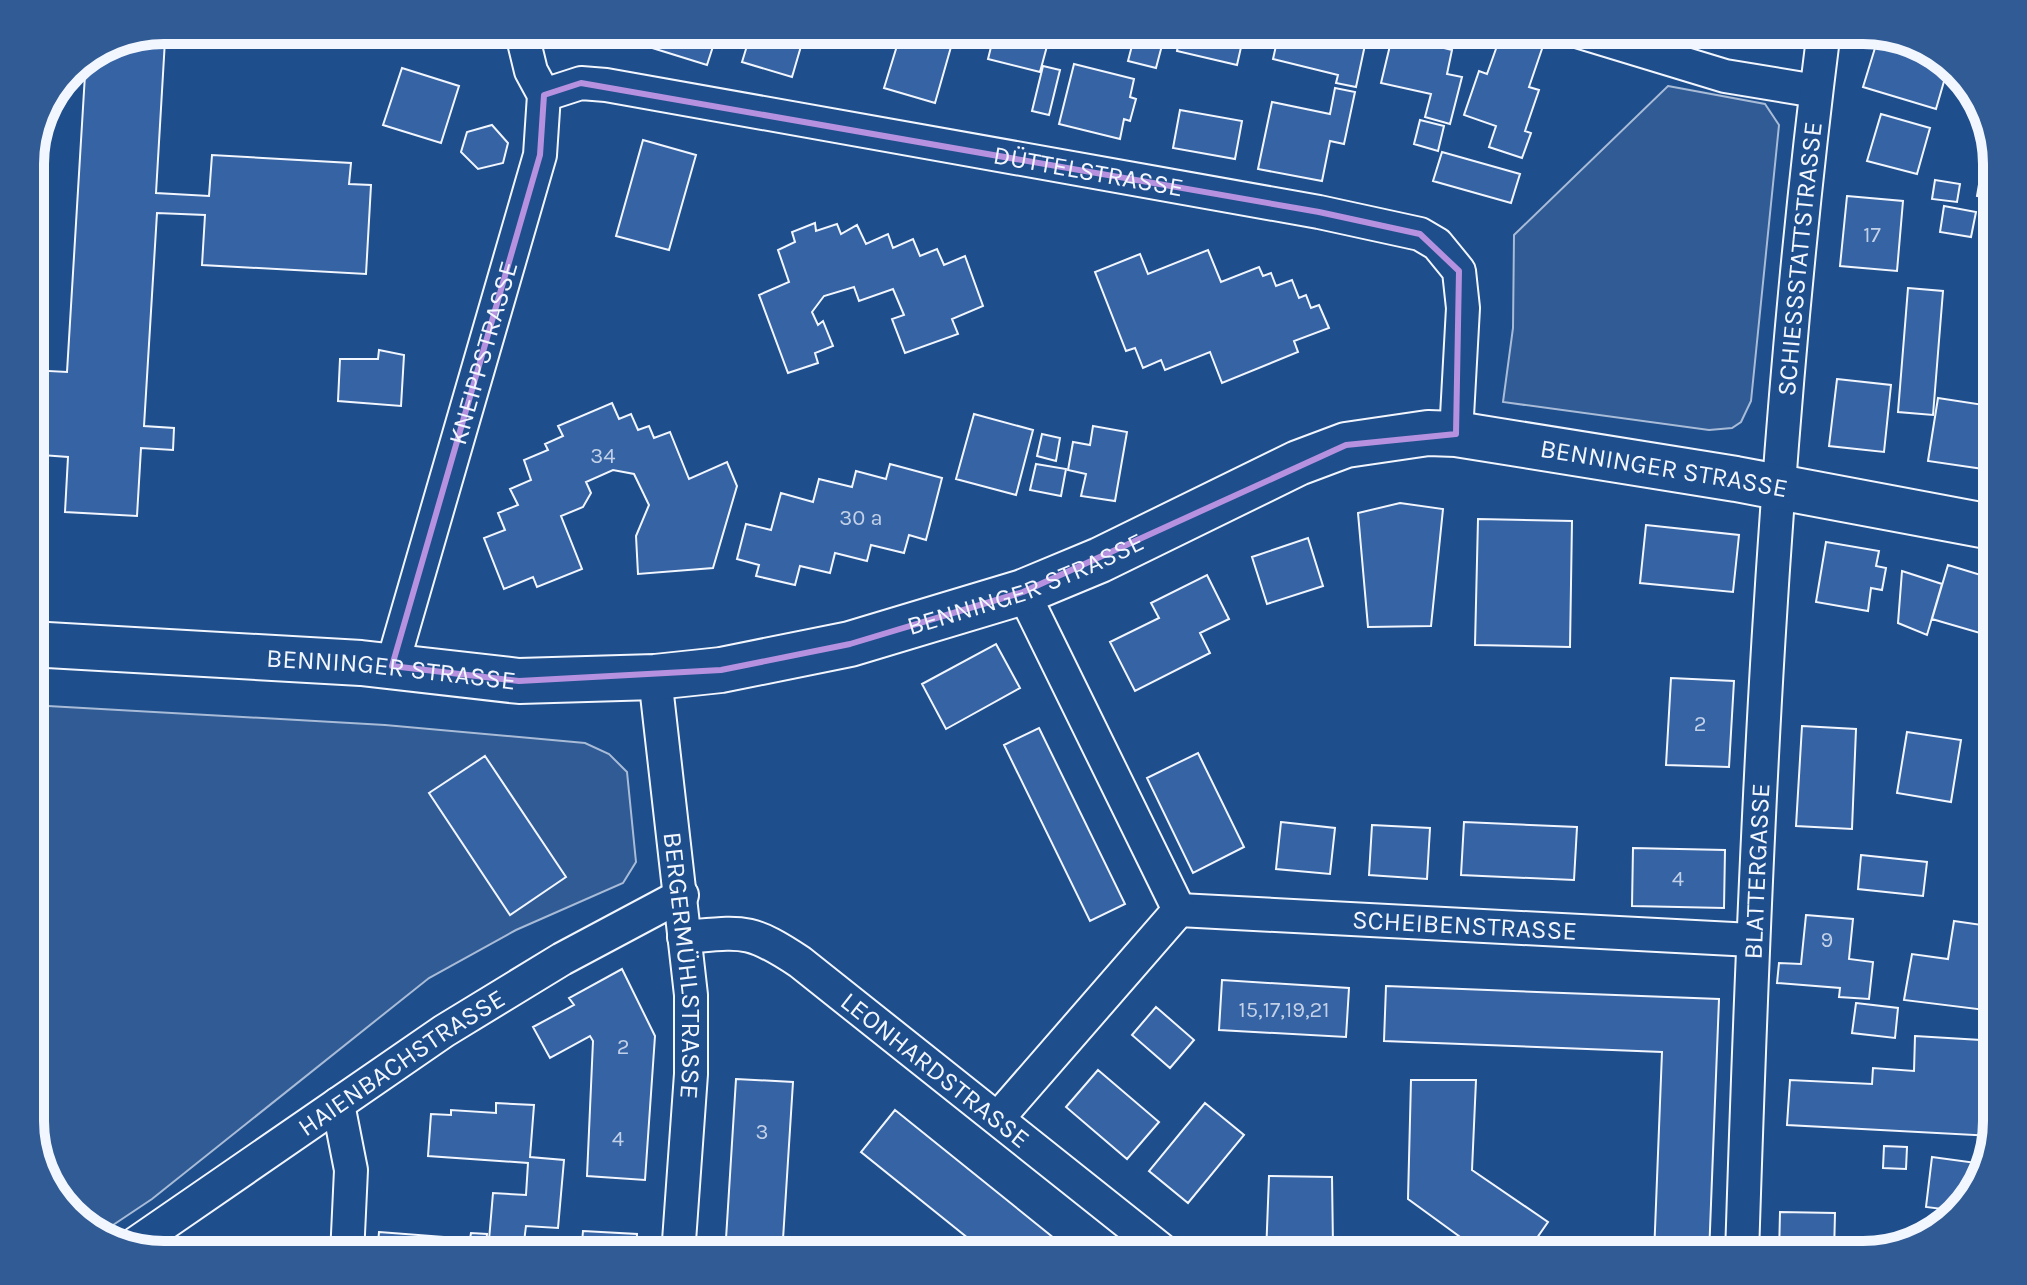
<svg xmlns="http://www.w3.org/2000/svg" width="2027" height="1285" viewBox="0 0 2027 1285" font-family="Karla,sans-serif">
  <rect width="100%" height="100%" fill="#1f4e8c"/>
  <!-- built -->
  <path fill="#305b95" stroke="#a8bbd7" stroke-width="2" d="M1668,86l97,18 14,21 -28,276 -10,21 -9,6 -23,2 -206,-28 10,-74 1,-93z
    M30,705l355,20 200,18 24,11 18,18 9,90 -13,21 -107,47 -87,48 -277,221 -54,36 -8,-2 -42,-45 -18,-58z"/>
  <!-- building -->
  <path fill="#3563a3" stroke="#f2f6ff" stroke-width="2" d="M1660,31h38l-17,19z
    M1448,32l-4,16 8,2 -5,24 15,3 -12,47 -25,-7 6,-23 -50,-11 12,-50z
    M1502,32l42,11 -15,44 10,3 -14,41 6,2 -9,25 -33,-11 7,-21 -32,-11 15,-44 8,3z
    M1276,33h77l-1,5 14,2 -10,47 -20,-4 2,-8 -65,-16 5,-22z
    M1135,34h30l-9,34 -28,-7z
    M1180,34h64l-7,31 -60,-14z
    M912,35l39,12 -16,56 -51,-15 16,-52z
    M994,35h56l-10,37 -52,-13z
    M1879,35l58,17 12,12 -13,45 -73,-22z
    M750,36h54l-12,41 -50,-15z
    M649,37h67l-9,28 -61,-19z
    M113,40h52l-9,153 53,3 3,-41 139,8 -2,21 22,1 -5,89 -164,-9 3,-50 -48,-2 -13,213 30,2 -1,22 -32,-2 -4,68 -72,-4 3,-55 -26,-2 -3,50h-9v-135l37,2 19,-314z
    M1074,64l60,15 -4,18 6,2 -6,22 -6,-2 -4,20 -61,-15z
    M1043,66l17,4 -11,45 -17,-4z
    M402,68l57,18 -18,57 -58,-18z
    M1335,88l20,4 -11,52 -14,-3 -8,40 -64,-12 14,-67 58,12z
    M1180,110l62,11 -7,38 -62,-11z
    M1881,114l49,14 -13,46 -50,-13z
    M1420,120l24,6 -6,25 -24,-7z
    M492,125l16,18 -5,20 -25,6 -17,-17 6,-20z
    M643,140l53,15 -27,95 -53,-14z
    M1985,150l12,5v45l-20,-4z
    M1442,152l78,22 -9,29 -78,-22z
    M1935,180l25,4 -3,18 -25,-3z
    M1847,196l56,5 -6,70 -57,-5z
    M1944,206l32,6 -5,25 -31,-5z
    M815,223l1,8 21,-7 4,10 16,-9 9,19 22,-10 5,14 20,-9 7,17 17,-7 7,16 21,-9 18,50 -31,13 6,15 -53,19 -13,-34 12,-4 -11,-26 -34,12 -5,-14 -30,9 -12,16 6,13 5,-4 10,25 -18,7 3,10 -30,10 -29,-78 30,-13 -11,-32 17,-8 -3,-10z
    M1208,250l13,32 38,-15 4,9 8,-3 5,13 16,-6 7,18 7,-3 5,13 8,-3 10,23 -35,13 4,11 -76,31 -12,-31 -45,18 -4,-10 -18,8 -8,-20 -9,3 -31,-79 45,-18 8,20z
    M1908,288l35,3 -10,124 -35,-3z
    M379,350l25,5 -3,51 -63,-5 2,-42h38z
    M1837,379l54,6 -7,67 -55,-6z
    M1938,398l59,9v64l-69,-10z
    M612,403l7,16 12,-5 7,16 11,-4 5,12 16,-6 19,47 38,-17 10,24 -24,82 -75,6 -2,-38 13,-31 -15,-31 -21,-4 -27,12 5,11 -8,14 -22,9 21,53 -45,18 -4,-10 -29,12 -20,-51 21,-8 -7,-17 20,-8 -8,-16 21,-9 -7,-20 24,-10 -3,-6 18,-8 -5,-10z
    M974,414l59,16 -17,65 -60,-16z
    M1093,426l34,6 -12,69 -34,-5 5,-22 -18,-4 5,-28 17,3z
    M1042,434l18,4 -4,23 -19,-5z
    M890,464l52,14 -16,62 -17,-5 -5,18 -33,-8 -4,16 -32,-8 -5,20 -30,-7 -5,19 -39,-9 3,-11 -22,-6 9,-35 25,6 10,-37 32,9 6,-23 33,8 4,-16 30,8z
    M1036,464l30,5 -5,27 -31,-6z
    M1400,503l43,6 -12,117 -63,1 -10,-114z
    M1478,519l94,2 -2,126 -95,-2z
    M1646,525l93,10 -6,57 -93,-9z
    M1308,538l15,48 -56,18 -15,-47z
    M1826,542l53,9 -3,15 10,2 -4,22 -11,-2 -3,23 -52,-9z
    M1948,565l49,15v58l-65,-19z
    M1902,571l40,13 -15,51 -29,-12z
    M1207,575l22,44 -29,14 10,20 -75,38 -25,-49 49,-24 -8,-15z
    M996,644l24,44 -74,41 -24,-45z
    M1671,678l63,3 -5,86 -63,-2z
    M1802,726l54,3 -4,100 -56,-3z
    M1039,728l86,176 -35,17 -86,-176z
    M1907,732l54,8 -10,62 -54,-9z
    M1997,751v70l-15,-3z
    M1198,753l46,94 -51,26 -46,-95z
    M485,756l81,121 -56,38 -81,-122z
    M1281,822l54,6 -5,46 -54,-5z
    M1464,822l113,5 -3,53 -113,-5z
    M1372,825l58,3 -3,51 -58,-4z
    M1633,848l92,2 -1,58 -92,-2z
    M1861,855l66,7 -4,34 -65,-7z
    M1806,915l47,4 -4,40 24,3 -4,37 -30,-2 1,-9 -63,-5 2,-20 22,1z
    M1954,921l42,6 -11,83 -81,-10 8,-46 36,5z
    M622,969l33,67 -10,144 -58,-4 6,-135 -3,-5 -40,22 -17,-31 41,-22 -5,-7z
    M1222,980l127,8 -3,49 -127,-7z
    M1386,986l333,13 -10,256h-55l8,-203 -278,-11z
    M1856,1003l42,5 -3,30 -43,-5z
    M1156,1007l38,33 -24,28 -38,-33z
    M1915,1036l82,5v81l-4,14 -206,-11 3,-45 82,4 1,-16 41,3z
    M1098,1070l61,52 -32,37 -61,-52z
    M736,1079l57,3 -11,173h-57z
    M1411,1080h65l-4,90 76,52 -23,33h-40l-77,-56z
    M496,1103l38,2 -4,52 34,3 -6,68 -32,-2 -2,16 -35,-2 4,-47 33,2 2,-32 -100,-7 3,-42 20,1v-5l45,3z
    M1205,1103l39,32 -56,68 -39,-32z
    M895,1110l180,145h-86l-128,-103z
    M1884,1146l23,1 -1,22 -23,-1z
    M1932,1157l52,7 -9,31 -17,16 -32,-4z
    M1269,1176l63,1 1,69 13,9h-80z
    M1780,1212l55,1 -1,42h-55z
    M583,1231l54,3 -1,21h-55z
    M379,1232l91,7 1,-6 16,1 -2,21h-108z
    M224,1243l39,4 -1,7 9,1h-48z"/>
  <g fill="none" stroke-linecap="round" stroke-linejoin="round">
    <defs>
      <g id="street">
        <path d="M1580,32l145,44 91,15"/>
        <path id="s1" d="M544,95l37,-12 25,2 713,127 101,22 17,10 22,27 4,37 -7,126"/>
        <path id="s2" d="M392,666l148,-511 4,-60 -13,-24 -8,-33"/>
        <path id="s3" d="M655,677l36,318v79l-13,181"/>
        <path id="s4" d="M1179,910l573,30"/>
        <path id="s5" d="M684,937c59,-5 65,-9 116,25l368,293"/>
        <path d="M338,1104l13,66 -4,85"/>
        <path d="M998,1118l181,-208 -156,-318"/>
        <path id="s6" d="M132,1246l312,-215 118,-72 120,-64"/>
        <path id="s7" d="M1742,1255c13,-409 30,-818 82,-1225"/>
      </g>
      <g id="secondary">
        <path id="s8" d="M30,644l331,19 158,18 136,-4 66,-7 129,-26 173,-52 77,-32 198,-97 48,-18 82,-12 28,1 280,45 261,49"/>
      </g>
    </defs>
    <!-- street casing -->
    <use href="#street" stroke="#f2f6ff" stroke-width="36"/>
    <!-- secondary casing -->
    <use href="#secondary" stroke="#f2f6ff" stroke-width="48"/>
    <!-- street -->
    <use href="#street" stroke="#1f4e8c" stroke-width="32"/>
    <!-- secondary -->
    <use href="#secondary" stroke="#1f4e8c" stroke-width="44"/>
  </g>
  <!-- marked area -->
  <path fill="none" stroke="#b691df" stroke-width="6" stroke-linejoin="round" d="M581,83l738,129 101,22 39,37 -3,163 -110,11 -323,147 -173,52 -129,26 -202,11 -127,-15 148,-511 4,-60z"/>
  <g text-anchor="middle" stroke-width="6" stroke-linejoin="round" paint-order="stroke">
    <!-- number labels -->
    <g font-size="22" fill="#c3d1e8">
      <text x="1872" y="242">17</text>
      <text x="603" y="463">34</text>
      <text x="861" y="525">30 a</text>
      <text x="1700" y="731">2</text>
      <text x="1678" y="886">4</text>
      <text x="1827" y="947">9</text>
      <text x="1284" y="1017">15,17,19,21</text>
      <text x="623" y="1054">2</text>
      <text x="762" y="1139">3</text>
      <text x="618" y="1146">4</text>
    </g>
    <!-- street labels -->
    <g font-size="26" fill="#f2f6ff" stroke="#1f4e8c">
      <text dy="9" stroke="none"><textPath href="#s1" startOffset="554">DÜTTELSTRASSE</textPath></text>
      <text dy="9" stroke="none"><textPath href="#s7" startOffset="998">SCHIESSSTATTSTRASSE</textPath></text>
      <text dy="9" stroke="none"><textPath href="#s2" startOffset="326">KNEIPPSTRASSE</textPath></text>
      <text dy="9" stroke="none"><textPath href="#s8" startOffset="1682">BENNINGER STRASSE</textPath></text>
      <text dy="9" stroke="none"><textPath href="#s8" startOffset="1010">BENNINGER STRASSE</textPath></text>
      <text dy="9" stroke="none"><textPath href="#s8" startOffset="362">BENNINGER STRASSE</textPath></text>
      <text dy="9" stroke="none"><textPath href="#s7" startOffset="384">BLATTERGASSE</textPath></text>
      <text dy="9" stroke="none"><textPath href="#s4" startOffset="286">SCHEIBENSTRASSE</textPath></text>
      <text dy="9" stroke="none"><textPath href="#s3" startOffset="290">BERGERMÜHLSTRASSE</textPath></text>
      <text dy="9" stroke="none"><textPath href="#s6" startOffset="326">HAIENBACHSTRASSE</textPath></text>
      <text dy="9" stroke="none"><textPath href="#s5" startOffset="296">LEONHARDSTRASSE</textPath></text>
    </g>
  </g>
  <!-- crop -->
  <path d="M0 0H2027V1285H0ZM164 44H1863A120 120 0 0 1 1983 164V1121A120 120 0 0 1 1863 1241H164A120 120 0 0 1 44 1121V164A120 120 0 0 1 164 44Z" fill="#305b95" fill-rule="evenodd"/>
  <path fill="none" stroke="#f2f6ff" stroke-width="10" d="M164 44H1863A120 120 0 0 1 1983 164V1121A120 120 0 0 1 1863 1241H164A120 120 0 0 1 44 1121V164A120 120 0 0 1 164 44Z"/>
</svg>
